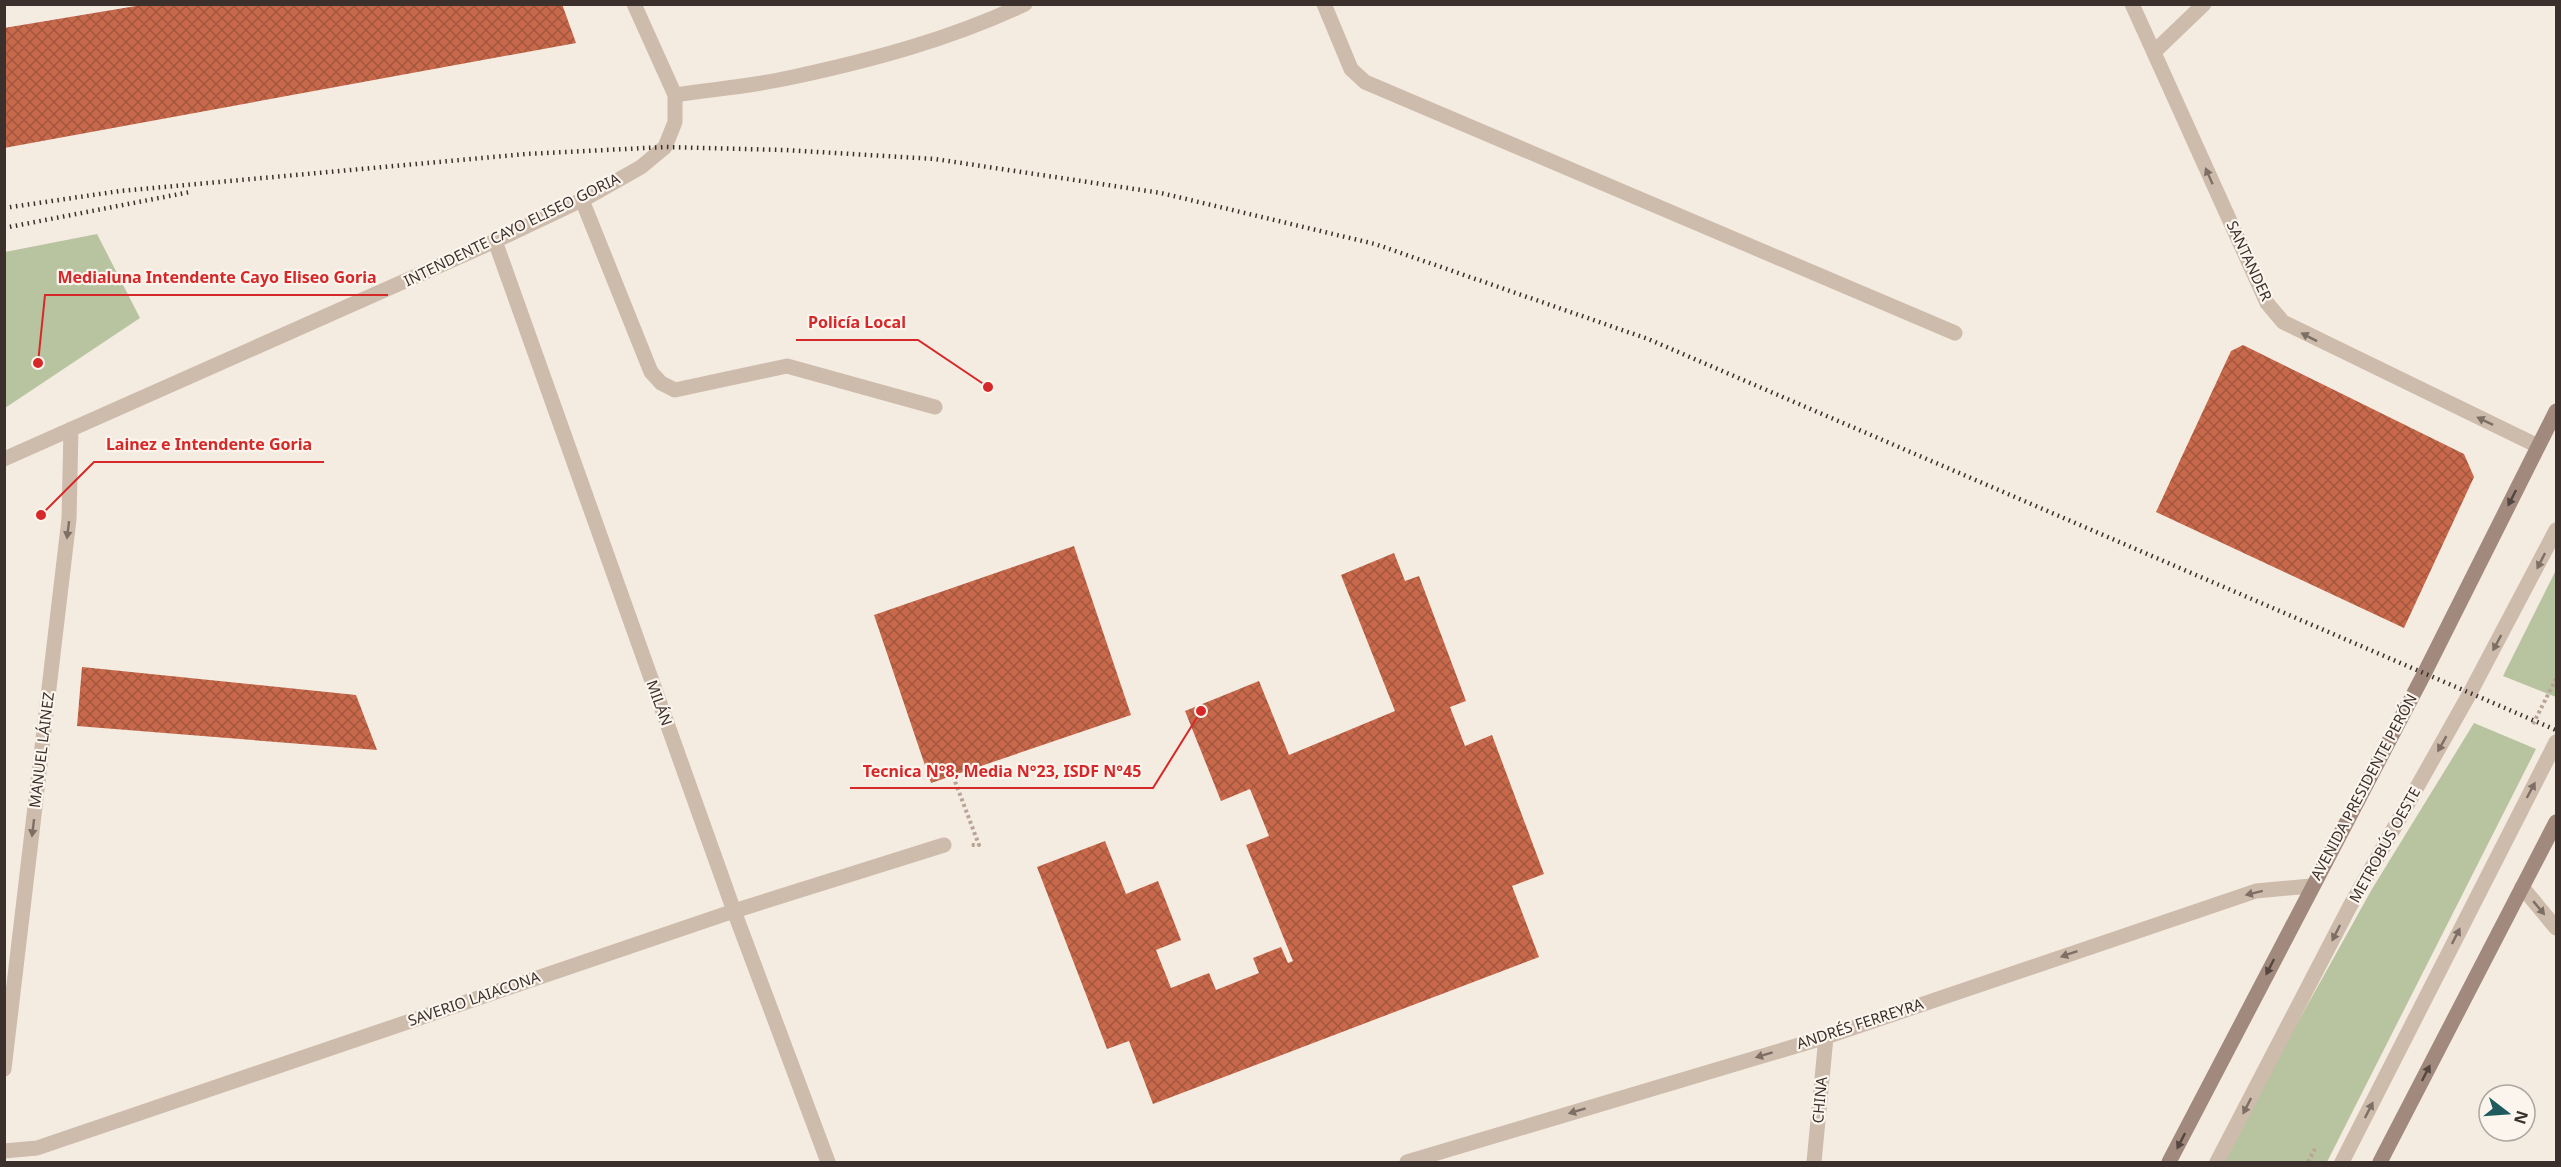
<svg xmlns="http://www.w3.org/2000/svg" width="2561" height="1167" viewBox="0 0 2561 1167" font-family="'Noto Sans',sans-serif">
  <defs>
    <pattern id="building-cross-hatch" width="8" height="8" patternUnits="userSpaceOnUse" patternTransform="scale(1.5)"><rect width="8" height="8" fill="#c8694b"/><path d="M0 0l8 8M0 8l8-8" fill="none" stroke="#a4573f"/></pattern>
  </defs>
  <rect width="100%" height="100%" fill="#f4ebe1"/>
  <!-- green -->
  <path fill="#b8c4a0" d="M97,234l43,84 -135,90v-156z
    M2556,570v127l-53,-21z
    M2474,723l62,26 -209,413h-107l152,-273z"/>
  <!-- building -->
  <path fill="url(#building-cross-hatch)" d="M148,4h414l14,39 -572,105v-120z
    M2243,345l221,109 10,23 -70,151 -248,-116 75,-161z
    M1074,546l57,169 -200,68 -57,-168z
    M1394,553l11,28 14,-5 47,125 -16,6 15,39 27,-11 52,139 -32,12 27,71 -386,147 -24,-63 -22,8 -70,-182 68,-26 21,53 32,-13 23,59 -25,10 15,38 38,-15 7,17 43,-17 -6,-15 28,-11 7,16 5,-2 -47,-116 23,-9 -19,-47 -29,12 -36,-90 74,-30 30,74 106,-44 -54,-136z
    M82,667l274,28 21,55 -300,-24z"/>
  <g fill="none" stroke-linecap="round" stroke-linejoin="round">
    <!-- path -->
    <path stroke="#b9a596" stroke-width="4" stroke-dasharray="3 3" stroke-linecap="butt" d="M2533,724l23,-45
      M953,776l26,69h-10
      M2308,1162l8,-15"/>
    <!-- lane -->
    <path stroke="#cdbbac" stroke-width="15" d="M1324,4l27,65 14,13 590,251
      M582,200l69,172 10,11 14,7 112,-24 148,41
      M2217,1162l132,-254 121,-215 86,-163
      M2342,1162l214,-420"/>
    <!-- street -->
    <path stroke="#cdbbac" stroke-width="15" d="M2132,4l135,299 16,19 255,124
      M2154,52l50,-48
      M675,95c39,-6 79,-9 118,-18 79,-17 158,-38 232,-73
      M495,241l239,670 94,251
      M4,459l491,-218 93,-44 53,-30 24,-20 10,-25v-27l-41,-91
      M2522,887l34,41
      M4,1069l65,-550 2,-90
      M4,1151l33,-3 697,-237 210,-66
      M1407,1162l419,-125 430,-146 55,-5
      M1814,1162l12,-125"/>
    <!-- secondary -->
    <path stroke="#a18a7d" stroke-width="15" d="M2169,1162l255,-488 132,-263
      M2380,1162l176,-340"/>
    <!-- rail -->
    <path stroke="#3b302b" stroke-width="4.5" stroke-dasharray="1.5 4.5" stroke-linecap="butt" d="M4,208l116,-17 406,-37 139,-7 120,3 150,9 226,34 214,51 273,95 908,391
      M4,228l186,-36"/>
  </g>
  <!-- one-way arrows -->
  <defs><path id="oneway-solid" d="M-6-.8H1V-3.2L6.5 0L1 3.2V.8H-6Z" transform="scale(1.5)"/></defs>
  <g fill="#7d6f65">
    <use href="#oneway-solid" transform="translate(2209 176) rotate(-114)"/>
    <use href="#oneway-solid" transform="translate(2309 337) rotate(-153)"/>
    <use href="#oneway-solid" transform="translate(2485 421) rotate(-154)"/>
    <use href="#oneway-solid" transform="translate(68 530) rotate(97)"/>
    <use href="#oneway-solid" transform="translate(2541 561) rotate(117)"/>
    <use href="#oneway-solid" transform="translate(2497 643) rotate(118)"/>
    <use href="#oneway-solid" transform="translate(2442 744) rotate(119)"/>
    <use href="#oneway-solid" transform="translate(2531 790) rotate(-62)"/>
    <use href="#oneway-solid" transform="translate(33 828) rotate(97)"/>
    <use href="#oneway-solid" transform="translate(2254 893) rotate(166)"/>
    <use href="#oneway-solid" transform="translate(2539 908) rotate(50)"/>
    <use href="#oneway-solid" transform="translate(2336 933) rotate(117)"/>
    <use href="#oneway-solid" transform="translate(2456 936) rotate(-63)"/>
    <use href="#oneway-solid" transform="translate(2069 954) rotate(161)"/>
    <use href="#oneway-solid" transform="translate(1764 1055) rotate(163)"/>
    <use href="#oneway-solid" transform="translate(2247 1106) rotate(117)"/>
    <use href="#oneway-solid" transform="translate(2369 1110) rotate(-63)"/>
    <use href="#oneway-solid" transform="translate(1577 1111) rotate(163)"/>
  </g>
  <g fill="#544640">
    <use href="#oneway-solid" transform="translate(2512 498) rotate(117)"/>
    <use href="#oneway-solid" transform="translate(2270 967) rotate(117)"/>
    <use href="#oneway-solid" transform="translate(2426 1073) rotate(-63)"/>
    <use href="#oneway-solid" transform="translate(2181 1141) rotate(117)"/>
  </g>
  <g text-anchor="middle" stroke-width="4.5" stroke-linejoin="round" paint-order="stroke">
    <!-- street labels -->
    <g font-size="15" fill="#3b302b" stroke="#fbf5ee">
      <text transform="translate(512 230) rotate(-26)" y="5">INTENDENTE CAYO ELISEO GORIA</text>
      <text transform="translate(2249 261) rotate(65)" y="5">SANTANDER</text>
      <text transform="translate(659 703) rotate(70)" y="5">MILÁN</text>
      <text transform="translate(42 750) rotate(-83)" y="5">MANUEL LÁINEZ</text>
      <text transform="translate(2364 787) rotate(-62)" y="5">AVENIDA PRESIDENTE PERÓN</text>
      <text transform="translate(2385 845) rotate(-61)" y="5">METROBÚS OESTE</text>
      <text transform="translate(474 999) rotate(-19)" y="5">SAVERIO LAIACONA</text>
      <text transform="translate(1860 1024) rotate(-18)" y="5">ANDRÉS FERREYRA</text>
      <text transform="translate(1820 1100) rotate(-85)" y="5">CHINA</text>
    </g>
  </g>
  <!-- callouts -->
  <path fill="none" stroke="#d62828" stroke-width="2" d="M38 363L45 295H388M988 387L918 340H796M41 515L94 462H324M1201 711L1153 788H850"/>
  <g fill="#d62828" stroke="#fbf5ee" stroke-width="2">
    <circle cx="38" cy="363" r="6"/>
    <circle cx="988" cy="387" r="6"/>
    <circle cx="41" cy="515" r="6"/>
    <circle cx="1201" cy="711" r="6"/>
  </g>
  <g font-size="16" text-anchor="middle" font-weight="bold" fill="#d62828" stroke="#fbf5ee" stroke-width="4.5" stroke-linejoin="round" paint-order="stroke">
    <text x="217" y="283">Medialuna Intendente Cayo Eliseo Goria</text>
    <text x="857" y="328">Policía Local</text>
    <text x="209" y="450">Lainez e Intendente Goria</text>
    <text x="1002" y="777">Tecnica N°8, Media N°23, ISDF N°45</text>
  </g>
  <!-- border -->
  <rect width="2561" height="1167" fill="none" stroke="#3b302b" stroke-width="12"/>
  <!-- north arrow -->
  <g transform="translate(2507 1113) rotate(107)"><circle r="28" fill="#fbf5ee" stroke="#aea6a0" stroke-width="1.5"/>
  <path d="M0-4.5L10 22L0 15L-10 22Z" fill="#1f5a5e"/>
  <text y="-9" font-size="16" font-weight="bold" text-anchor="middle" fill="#3b302b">N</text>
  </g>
</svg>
